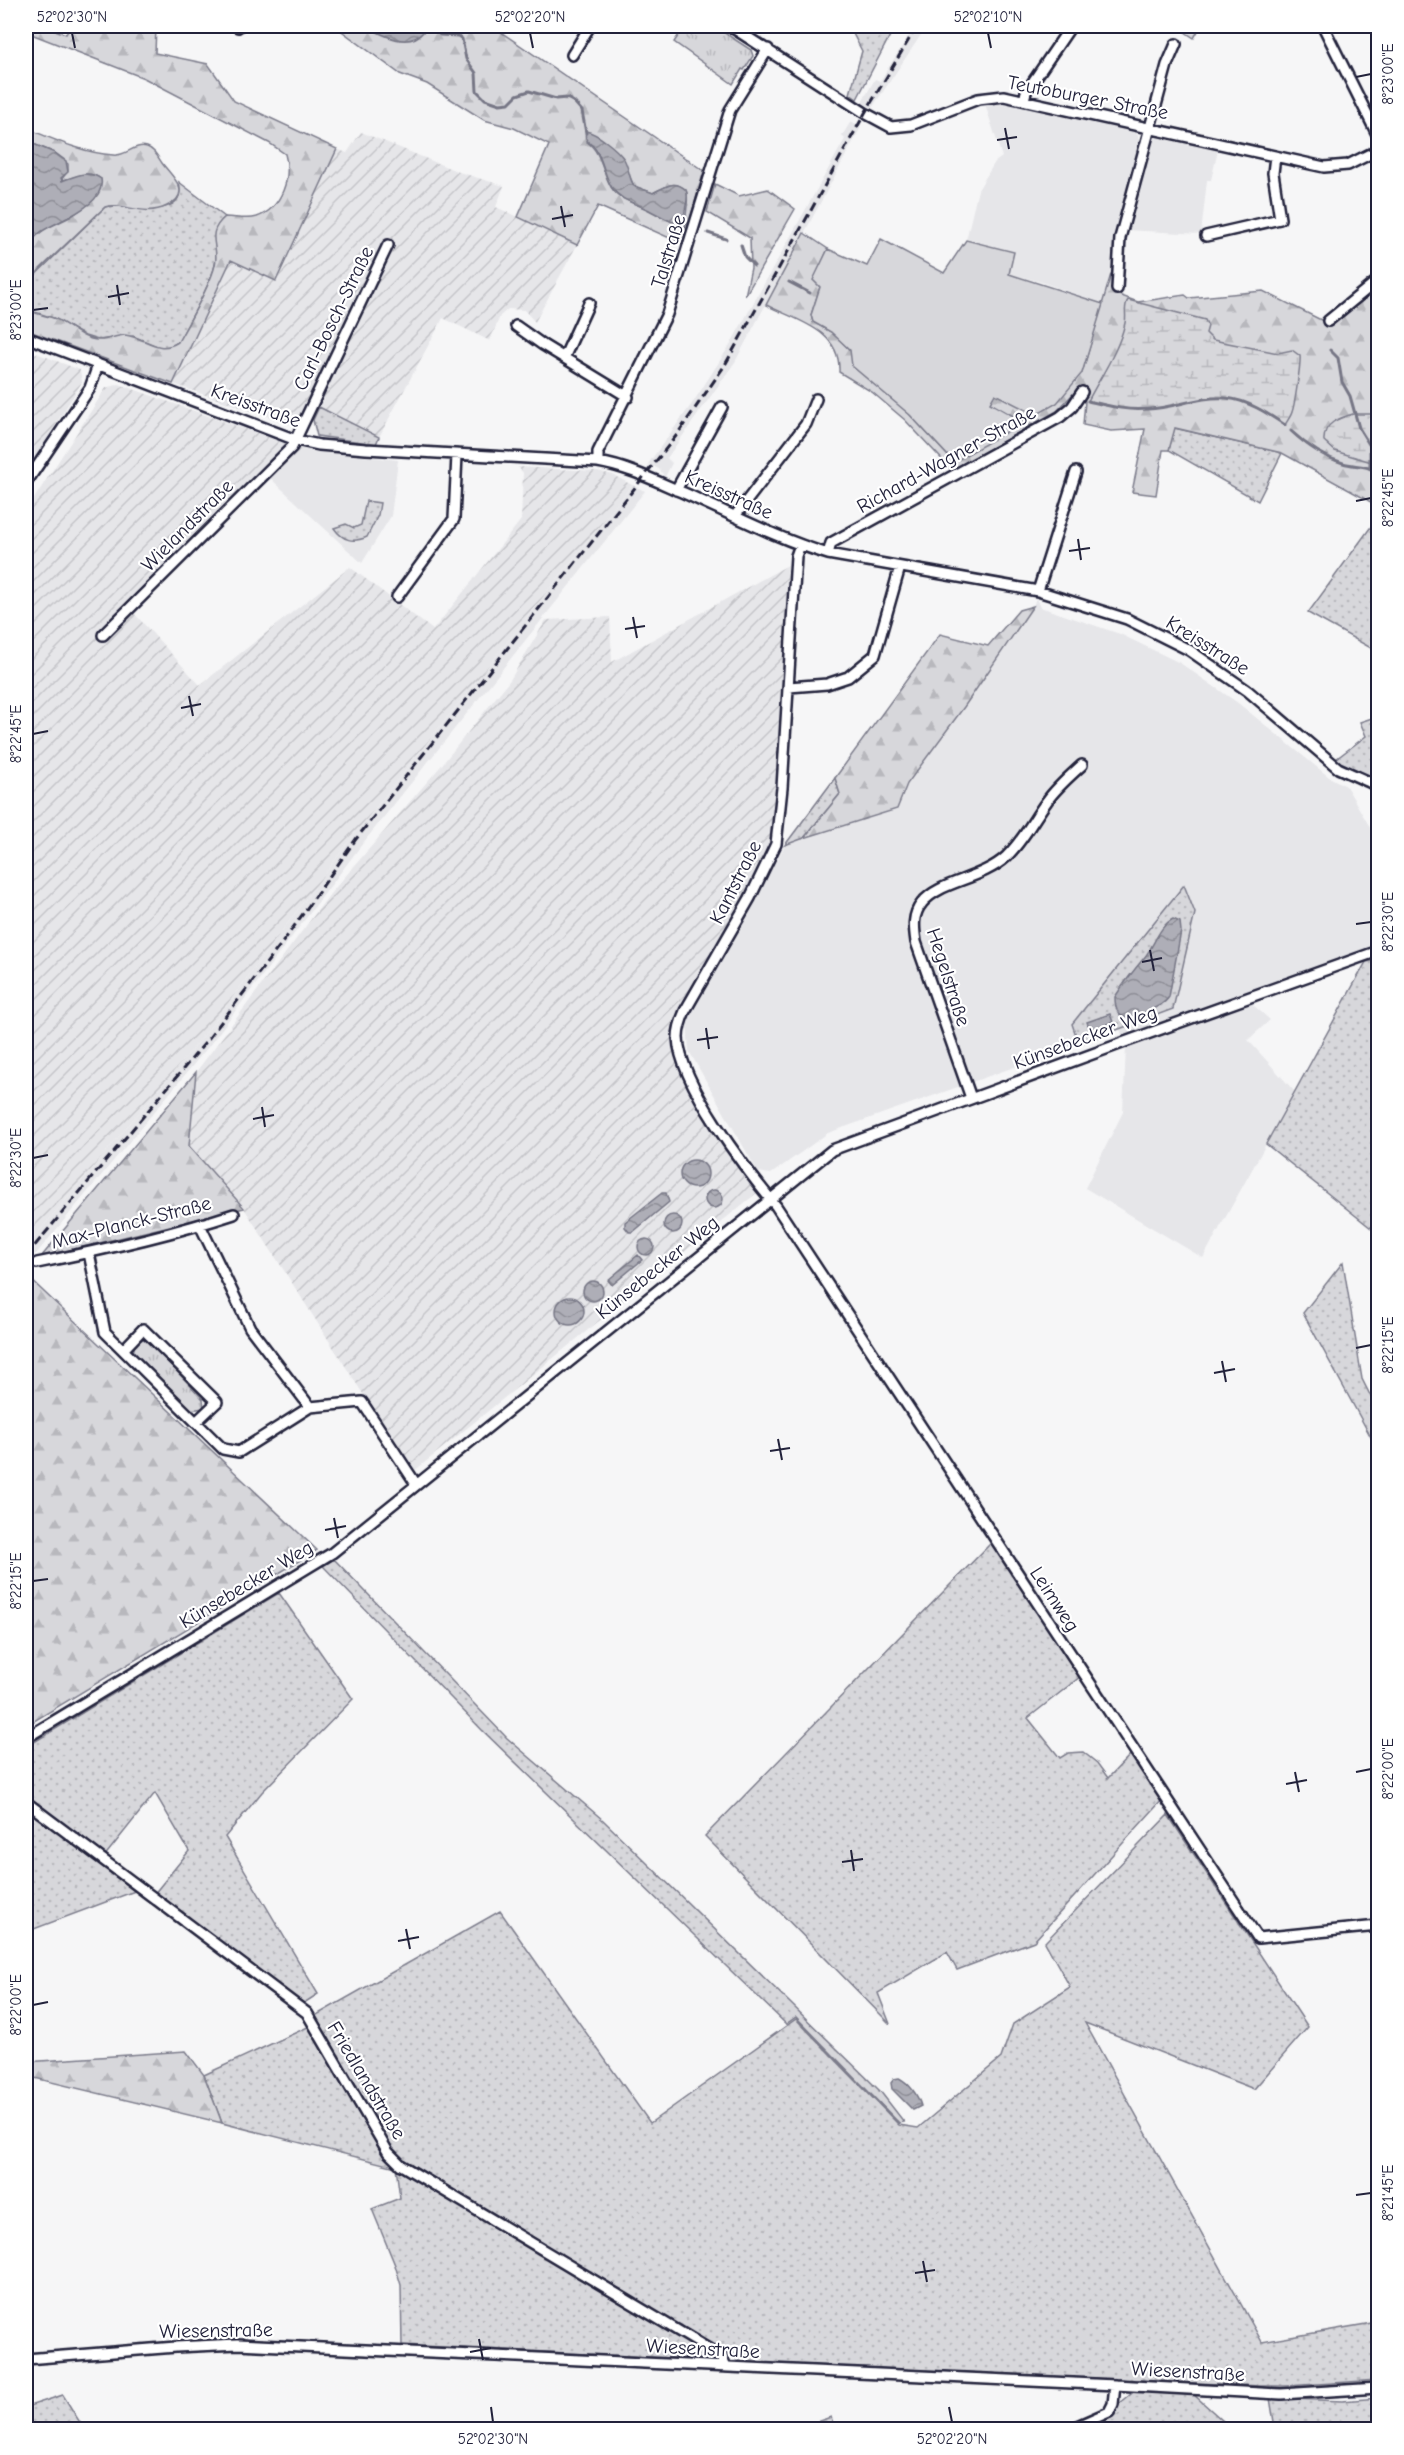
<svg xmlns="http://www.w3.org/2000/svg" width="1404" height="2455" viewBox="0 0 1404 2455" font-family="'Comic Neue',sans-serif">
  <defs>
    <pattern id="industrial-furrows" width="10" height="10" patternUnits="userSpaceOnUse" patternTransform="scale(1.5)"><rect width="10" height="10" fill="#e6e6e9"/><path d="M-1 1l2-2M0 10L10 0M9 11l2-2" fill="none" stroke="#c5c5c9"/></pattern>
    <pattern id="grass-dots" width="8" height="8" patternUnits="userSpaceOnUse" patternTransform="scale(1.5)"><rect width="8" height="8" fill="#d7d7db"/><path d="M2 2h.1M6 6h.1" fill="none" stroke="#b8b8bd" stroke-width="1.8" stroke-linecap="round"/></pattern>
    <pattern id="forest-firs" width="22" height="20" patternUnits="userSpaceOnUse" patternTransform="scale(1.5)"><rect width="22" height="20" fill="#d7d7db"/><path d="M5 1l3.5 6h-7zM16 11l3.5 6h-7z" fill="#b8b8bd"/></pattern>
    <pattern id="wetland-marsh" width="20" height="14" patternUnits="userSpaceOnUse" patternTransform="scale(1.5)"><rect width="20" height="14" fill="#d7d7db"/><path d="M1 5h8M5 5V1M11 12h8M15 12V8" fill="none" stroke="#b8b8bd"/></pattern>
    <pattern id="park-tufts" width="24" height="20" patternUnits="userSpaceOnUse" patternTransform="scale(1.5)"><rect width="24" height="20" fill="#d7d7db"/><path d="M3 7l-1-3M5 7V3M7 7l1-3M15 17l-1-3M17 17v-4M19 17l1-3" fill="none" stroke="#b8b8bd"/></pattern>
    <pattern id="water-waves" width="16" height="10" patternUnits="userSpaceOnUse" patternTransform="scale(1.5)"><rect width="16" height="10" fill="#aeaeb7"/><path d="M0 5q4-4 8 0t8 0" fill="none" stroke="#8d8d96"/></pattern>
  </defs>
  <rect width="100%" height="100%" fill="#f6f6f7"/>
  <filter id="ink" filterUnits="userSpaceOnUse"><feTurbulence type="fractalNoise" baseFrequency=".0167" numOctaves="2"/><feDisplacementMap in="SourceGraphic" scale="12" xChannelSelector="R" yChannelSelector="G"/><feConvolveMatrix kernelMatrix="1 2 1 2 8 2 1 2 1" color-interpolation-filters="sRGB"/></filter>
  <g filter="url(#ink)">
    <!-- built -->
    <path fill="#e6e6e9" d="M915,26h12l-55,82 -10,-6 13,-23 5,2z
      M995,103l38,5 101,23 4,4 2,11 -26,94 -2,34h-2l-7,30 -62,-22 -32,-8 5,-22 -48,-12 12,-50 17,-28 7,-5 -17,-53z
      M851,121l10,6 -126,235 -68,96 5,5 -7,14 -6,-8 -11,-5 46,-63 36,-56 115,-206 -3,-3z
      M1159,137l59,13 -7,30h-4l-6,54 -76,-4 25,-88 4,-4z
      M301,449l97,11 -7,56 -29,47 -92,-85z
      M632,485l13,6 -282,352 -155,204 -182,219v-19l176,-209 151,-202z
      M1036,598l4,9 80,27 60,29 58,40 91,74 17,9 32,55v119l-12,2 -115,41 19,17 -22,20 47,52 -92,166 -118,-70 38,-76 3,-65 -6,-18 53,-20 11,-124 -112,139 7,20 -251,89 -57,41 -13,-2 -69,-121 -2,-30 98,-176 112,-36 10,-25 57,-77 69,-101z"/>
    <!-- industrial -->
    <path fill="url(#industrial-furrows)" d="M361,132l98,40 45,14 -8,21 81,38 -42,77 -11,-12 -16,-1 -8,7 -10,25 -47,-23 -64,119 -72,-36 -9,19 -8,4 -117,-40 58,-124 46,21 60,-132 10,4z
      M26,349l54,21 2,12 -56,91z
      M119,384l182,65 -169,162 68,74 150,-118 83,63 88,-110 2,-47 -5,-6 80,4 15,4 19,10 -279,351 -151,202 -176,209v-736l80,-123z
      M788,565l-9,198 -7,79 -26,54 -67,116 -7,32 17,40 69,108 -345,280 -169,-264 -55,-62 7,-74 134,-178 110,-127 70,-87 36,-60 64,-3 2,45z"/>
    <!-- grass -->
    <path fill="url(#grass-dots)" stroke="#7c7c8b" stroke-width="1.5" d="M849,26h46l-38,73 -7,-5 12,-43z
      M179,182l46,35c-19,16 -5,29 -10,48 -4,19 -27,59 -37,77l-8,5 -8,1 -29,-12 -35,4 -13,-4 -32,-18 -27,-9v-22l2,-5 77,-75c15,-6 84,18 74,-25z
      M319,407l60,30 -3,7 -59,-8 -4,-16z
      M1174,428l108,25 -24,48 -89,-51z
      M366,501l14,2 -2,12 -11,22c-14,6 -24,4 -33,-9l12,-4 8,4 7,-3z
      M1378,517v135l-70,-39z
      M1378,716v64l-33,-14 -9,-7 30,-23 -6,-14z
      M835,778l5,16 -36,44 -19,7z
      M1184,885l11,28 -22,96 -94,35 -7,-20z
      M1378,960v260l-7,8 -105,-84 100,-182z
      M1343,1262l19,117 16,32v39l-75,-137z
      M992,1542l89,134 -53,42 32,40 8,-5 15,-1 14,11 11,15 24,-25 31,46 -129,142 -77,29 -10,-18 -69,41 12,31 -185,-188z
      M334,1559l173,179 96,82 277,271 24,31 -5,1 -103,-106 -10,7 -304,-294 -159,-164z
      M279,1593l74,106 -91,93 -37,45 93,157 -14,9 -36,-21 -114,-88 35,-43 -34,-58 -51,64 -78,-60v-50z
      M26,1808l109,83 -109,41z
      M1168,1815l140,212 -54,62 -169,-66 177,319 116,-20v58l-91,6h-26l-520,-24 -329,-195 -17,-13 -82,-137 187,-106 150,212 146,-104 103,106 19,3 83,-70 12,-34 57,-37 -25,-45z
      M310,2026l74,129 12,12 317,189 -1,4 -310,-15 -1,-60 -6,-20 -23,-56 28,-11 -4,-31 -174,-44 -18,-48z
      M1136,2390l57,4 39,35 -146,1 29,-15 4,-11z
      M63,2395l21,34h-58v-22z
      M1270,2398l72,3 36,-3v31h-103z
      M831,2417l4,12h-39z"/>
    <!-- forest -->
    <path fill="url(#forest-firs)" stroke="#7c7c8b" stroke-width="1.5" fill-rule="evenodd" d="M26,26h18l22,8 5,-8h85l-1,27 53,11 26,37 103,48 -61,132 -45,-21 -58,124 -147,-54v-21c9,6 20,6 30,10 13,6 27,21 42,21 9,1 18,-5 27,-5 20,2 33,20 53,7 10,-18 33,-58 37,-77 5,-20 -11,-30 10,-48 10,0 23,3 32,0 25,-9 35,-40 28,-63l-16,-11 -125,-65 -118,-46z
      M335,26h157l212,145 -21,73 -85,-38 -21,39 -59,-28 31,-72 -35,-17 -30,-8 -57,-36 -27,-10zM593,134l26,20 15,32 19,7c12,-6 21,-14 33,-3 4,9 -1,25 -1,37 -17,-6 -23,-11 -38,-18 -13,-7 -27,-8 -36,-22 -9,-15 -9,-34 -24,-45z
      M26,128c27,11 57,25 87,27 13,2 21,-12 34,-8 7,2 11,10 15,16 10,14 32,30 5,43 -24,12 -45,-5 -62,1l-65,62 -14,18v-41l17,-16 27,-13 15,-10 16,-28c-14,-11 -26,0 -40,1l7,-9v-7l-13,-11 -29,-12z
      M715,184l24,12 29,-7 27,20 -50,87 6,-28 -1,-30 -43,-26z
      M804,233l24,16 -14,31 6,7 -9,28 2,7 18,10 19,18 100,108 73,-36 -33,-19 5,-10 87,-20 29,-99h1l1,19 25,9 47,-7 4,3 74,-7 66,33 49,-38v220l-96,-53 -107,-25 -6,22h-6l-7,45 -24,-3 13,-63 -34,2 -28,-6 2,-24 -13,-6 -15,16 -105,59 -47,-50 -33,-28 -33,-20c2,-42 -41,-51 -73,-67z
      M1033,606l-69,101 -57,77 -10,25 -93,29 36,-44 -5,-16 105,-144 48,12 31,-36z
      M196,1072l-7,74 55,62 -203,49z
      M26,1275l291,275 -291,176z
      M186,2051l18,24 18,48 -196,-47v-14z"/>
    <!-- wetland -->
    <path fill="url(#wetland-marsh)" stroke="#7c7c8b" stroke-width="1.5" d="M1128,300l77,20 3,6 -2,7 7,7 65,13 14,-3 8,6c1,6 -5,48 -8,56 -1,4 -5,9 -7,13 -18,-12 -38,-25 -59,-27 -27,-2 -52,10 -78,11 -22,2 -39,-3 -60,-8 13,-25 31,-51 37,-78 2,-9 -2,-16 3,-23z
      M1353,414h25v50l-43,-13 -11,-10c-1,-18 15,-23 29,-27z"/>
    <!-- park -->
    <path fill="url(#park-tufts)" stroke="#7c7c8b" stroke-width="1.5" d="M685,26h29l37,24 2,6 -9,14 -2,-1 -9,15 -59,-42z
      M1176,26h25l-7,12z
      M143,1339l5,2 55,58 1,9 -14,2 -57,-56 2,-11z"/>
    <!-- pitch -->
    <path fill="#d7d7db" stroke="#7c7c8b" stroke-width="1.5" d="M881,239l63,34 22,-33 48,12 -5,22 94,30 -21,69 -25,30 -21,12 -41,-21 -5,9 34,19 -65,37 -9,-1 -40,-43 -58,-49 -2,-16 -19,-18 -18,-10 -2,-7 9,-28 -7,-7 15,-31 39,17z"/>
    <!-- water -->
    <path fill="url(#water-waves)" stroke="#767685" stroke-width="1.5" d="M367,26h55l2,5c-14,18 -41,5 -57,-5z
      M586,131c11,2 31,18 38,28 5,9 5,19 10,27l19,7c12,-6 21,-14 33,-3 5,11 -6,23 1,32l-2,5c-15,-5 -24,-11 -38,-18 -12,-6 -26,-8 -35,-21 -7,-11 -9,-27 -16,-38 -5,-8 -13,-8 -10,-19z
      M26,141l29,12 11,8 2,11 -7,6 1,3c14,-5 26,-12 39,-2 5,26 -40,40 -57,51 -7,4 -13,11 -18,16z
      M1173,919l7,3 1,9 -12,66c-6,9 -16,11 -25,16 -17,7 -29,8 -29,-16 9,-14 18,-26 29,-39 10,-12 15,-32 29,-39z
      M1110,1014l3,8 -23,8 -3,-8z
      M680 1174a14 14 0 1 1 28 0a14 14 0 1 1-28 0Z
      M705 1199a9 9 0 1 1 18 0a9 9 0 1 1-18 0Z
      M662,1193h4l3,9 -36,30h-4l-4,-5v-5z
      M664 1224a9 9 0 1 1 18 0a9 9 0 1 1-18 0Z
      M638 1247a8 8 0 1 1 16 0a8 8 0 1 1-16 0Z
      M638,1255l4,5 -30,25 -4,-5z
      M583 1291a10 10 0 1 1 20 0a10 10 0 1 1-20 0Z
      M556 1311a14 14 0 1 1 28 0a14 14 0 1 1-28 0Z
      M899,2078c10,5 19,17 22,28l-8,4 -21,-21 -1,-6 3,-4z"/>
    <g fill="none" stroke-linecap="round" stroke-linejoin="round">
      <!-- stream -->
      <path stroke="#767685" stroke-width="3" d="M432,26l8,9 18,1 4,3 4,20 10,14 1,18 8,8 15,5 9,-1 8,-8 12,-4 27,8 11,-1 7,4 8,9 4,22
        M708,233l18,6
        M741,245l4,12 9,9
        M789,282l21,11
        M1330,350l8,8 4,24 8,14 9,32 11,18v22
        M1088,401c21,5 38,10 60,8 26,-1 51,-13 78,-11 21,2 41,15 59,27
        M1291,431c15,14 33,26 52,32 13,4 25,1 35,11"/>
      <defs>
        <path id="minor" d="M236,26l2,1
          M730,26l135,87 26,14 20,-2 67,-26 26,-3 320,71 24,-2 30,-15
          M1323,26l55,110
          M572,55l18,-29
          M1024,100l2,-8 45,-66
          M1206,236l74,-17 -7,-46 2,-17
          M1117,289l3,-51 47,-173 9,-21
          M1328,321l50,-41
          M516,326l27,19 85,52
          M26,337l270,103 23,5 47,4 232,13c30,5 58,19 86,31 47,21 94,46 144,61l210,37 89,28 62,31 59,41 90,77 40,18
          M564,358l25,-55
          M598,462v-10l69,-138 63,-204 38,-61
          M26,483l64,-95 8,-23
          M676,490l46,-83
          M735,516l71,-92 10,-25
          M800,545l-4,11 -14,232 -6,56 -26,54 -65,113c-4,9 -7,18 -7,27 2,46 69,133 98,168l482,732 120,-12
          M828,554l3,-11 229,-126 12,-10 10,-15
          M1038,591l38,-119
          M397,597l57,-78 3,-64
          M103,635l189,-188 96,-202
          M789,687l38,-3 21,-7 27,-22 25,-88
          M971,1098l-55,-156c-2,-14 -4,-27 6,-39 17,-22 59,-23 84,-46 17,-16 27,-37 41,-56 9,-13 23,-25 35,-36
          M200,1225l50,103 60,79 52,-5 54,82
          M89,1253l16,79 118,117 16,3 71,-45
          M37,1263c66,-13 133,-28 197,-49
          M123,1350l20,-21 74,73 -21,20
          M26,1738l306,-185 500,-403 293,-108 253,-91
          M26,1802l281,211 81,139 13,13 321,192 4,10
          M26,2359l150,-12 62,-3 877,41 166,9 97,-6
          M1068,2430l41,-18 4,-8 2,-19"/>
      </defs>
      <!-- minor casing -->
      <use href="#minor" stroke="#22223b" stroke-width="14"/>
      <!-- minor -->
      <use href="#minor" stroke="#fff" stroke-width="9"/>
      <!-- rail -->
      <path stroke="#22223b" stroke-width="3" stroke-dasharray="9 4.5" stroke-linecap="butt" d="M26,1256l179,-213 80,-104 71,-100 320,-403 49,-71 140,-252 52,-87"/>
    </g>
  </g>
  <!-- ticks -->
  <path fill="none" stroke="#22223b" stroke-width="2" d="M72,33l3,15M530,33l3,15M988,33l3,15M1356,77l15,-3M1005,128l4,21M997,140l20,-3M561,206l4,21M552,219l21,-4M117,285l3,20M108,297l21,-4M33,310l15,-2M1356,501l15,-3M1078,539l3,21M1069,551l21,-3M633,617l4,21M625,629l20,-3M189,696l4,20M181,708l20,-4M33,734l15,-3M1356,924l15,-2M1150,950l4,21M1142,962l20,-4M706,1028l3,21M697,1040l21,-3M262,1107l3,20M253,1119l21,-4M33,1158l15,-3M1356,1348l15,-3M1222,1361l4,21M1214,1373l21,-4M778,1439l4,21M770,1451l20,-3M334,1518l4,20M325,1530l21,-4M33,1581l15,-2M1295,1772l4,20M1356,1772l15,-3M1286,1784l21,-4M851,1850l3,21M842,1862l21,-3M406,1929l4,20M398,1941l21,-4M33,2005l15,-3M1356,2195l15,-2M923,2261l4,21M915,2273l20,-3M479,2339l4,21M470,2352l21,-4M491,2407l2,15M949,2407l3,15"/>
  <g text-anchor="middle" stroke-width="4.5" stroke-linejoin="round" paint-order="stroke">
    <!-- street labels -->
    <g font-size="20" fill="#22223b" stroke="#fff">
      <text transform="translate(1088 97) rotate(11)" y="7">Teutoburger Straße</text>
      <text transform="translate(668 251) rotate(-73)" y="7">Talstraße</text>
      <text transform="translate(333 318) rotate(-64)" y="7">Carl-Bosch-Straße</text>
      <text transform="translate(256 405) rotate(20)" y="7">Kreisstraße</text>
      <text transform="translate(946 459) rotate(-29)" y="7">Richard-Wagner-Straße</text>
      <text transform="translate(729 494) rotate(24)" y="7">Kreisstraße</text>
      <text transform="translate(187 525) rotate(-45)" y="7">Wielandstraße</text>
      <text transform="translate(1208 645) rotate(32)" y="7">Kreisstraße</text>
      <text transform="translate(735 882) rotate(-63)" y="7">Kantstraße</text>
      <text transform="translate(949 977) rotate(72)" y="7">Hegelstraße</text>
      <text transform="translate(1085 1037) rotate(-20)" y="7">Künsebecker Weg</text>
      <text transform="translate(131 1222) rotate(-14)" y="7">Max-Planck-Straße</text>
      <text transform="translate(657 1267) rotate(-39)" y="7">Künsebecker Weg</text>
      <text transform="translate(246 1584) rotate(-31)" y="7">Künsebecker Weg</text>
      <text transform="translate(1055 1599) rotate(57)" y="7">Leimweg</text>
      <text transform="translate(367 2080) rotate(59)" y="7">Friedlandstraße</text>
      <text transform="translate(216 2330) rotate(-1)" y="7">Wiesenstraße</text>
      <text transform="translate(703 2348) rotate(3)" y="7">Wiesenstraße</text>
      <text transform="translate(1188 2371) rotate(3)" y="7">Wiesenstraße</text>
    </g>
  </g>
  <!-- margin -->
  <rect width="1404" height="2455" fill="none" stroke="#fff" stroke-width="66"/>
  <rect x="33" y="33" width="1338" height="2389" fill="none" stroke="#22223b" stroke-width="2"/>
  <g font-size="15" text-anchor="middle" fill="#22223b">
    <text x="72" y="22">52°02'30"N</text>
    <text x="530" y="22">52°02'20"N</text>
    <text x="988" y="22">52°02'10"N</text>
    <text transform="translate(1388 74) rotate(-90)" y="5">8°23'00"E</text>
    <text transform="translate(16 310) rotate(-90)" y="5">8°23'00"E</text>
    <text transform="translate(1388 498) rotate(-90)" y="5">8°22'45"E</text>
    <text transform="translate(16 734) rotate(-90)" y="5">8°22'45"E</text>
    <text transform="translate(1388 922) rotate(-90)" y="5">8°22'30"E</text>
    <text transform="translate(16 1158) rotate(-90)" y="5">8°22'30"E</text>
    <text transform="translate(1388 1345) rotate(-90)" y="5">8°22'15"E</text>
    <text transform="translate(16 1581) rotate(-90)" y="5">8°22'15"E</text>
    <text transform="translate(1388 1769) rotate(-90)" y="5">8°22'00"E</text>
    <text transform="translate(16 2005) rotate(-90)" y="5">8°22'00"E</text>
    <text transform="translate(1388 2193) rotate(-90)" y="5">8°21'45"E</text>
    <text x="493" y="2444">52°02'30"N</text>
    <text x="952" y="2444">52°02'20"N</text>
  </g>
</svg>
